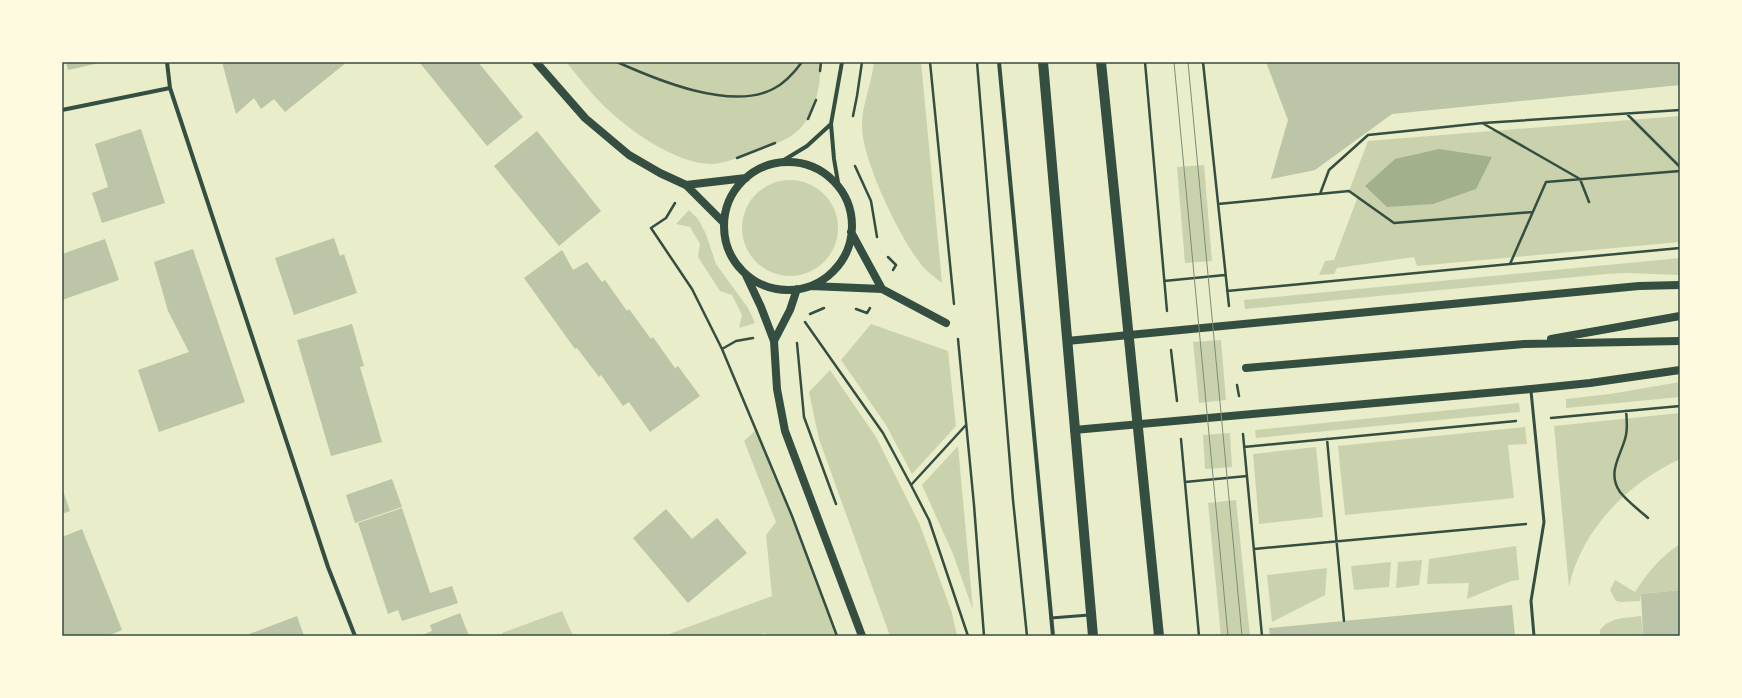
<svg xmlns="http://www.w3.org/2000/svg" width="1742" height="698" viewBox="0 0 1742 698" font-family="'PT Sans Narrow',sans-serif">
  <rect width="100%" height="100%" fill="#e9edc9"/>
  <!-- green -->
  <path fill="#cad2ad" d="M566,62h255c-1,30 -7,64 -37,78 -6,3 -14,5 -20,7 -18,6 -33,16 -52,17 -37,0 -85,-35 -110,-60 -13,-13 -24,-28 -36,-42z
    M874,62h47l21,221c-6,-5 -12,-9 -17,-14 -23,-25 -62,-107 -63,-141 -1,-21 10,-45 12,-66z
    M1680,116v126l-263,24 -3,-9 -77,11 -3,6 -15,1 6,-14 9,-1 24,-64 -9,-5 19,-50z
    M1204,165l8,96 -27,2 -8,-96z
    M742 228a48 48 0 1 1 96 0a48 48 0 1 1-96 0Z
    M689,210l9,9 8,15 10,30 32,44 7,15 -16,5 3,-13 -10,-20 -12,-4 -22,-34 2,-13 -10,-17 -14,-3z
    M1680,258v17l-53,-2 -21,1 -361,35 -1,-9z
    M871,324l77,27 8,75 -44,48 -26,-49 -45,-65z
    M1221,340l5,60 -27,3 -6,-61z
    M830,370l46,67 44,88 32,88 5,23h-67l-71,-197 -10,-47z
    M1680,382v15l-114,11v-9l44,-5z
    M1519,403l1,9 -264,26 -1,-8z
    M1680,413v46c-52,24 -99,71 -111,128l-15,-161z
    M1525,427l2,17 -19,1 6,53 -169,17 -7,-69z
    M757,429l35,87 45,120h-70l-2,-3 -10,3h-91l108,-40 -6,-61 10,-13 -32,-81z
    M1230,433l2,34 -27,2 -2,-34z
    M958,446l15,164 -20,-56 -31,-69z
    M1316,447l7,70 -64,7 -6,-70z
    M1236,500l14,136h-29l-13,-133z
    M1680,544v46l-39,4 -1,7 -19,1 -5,-1 -6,-11 5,-10 20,12c13,-20 25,-35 45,-48z
    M1516,546l3,34 -8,1 -44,18 2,-16 -42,1 2,-25z
    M1422,560l-3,25 -23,3 2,-26z
    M1391,562l-2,25 -35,3 -3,-24z
    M1327,568l-2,27 -53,27 -5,-47z
    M562,611l11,25h-70l-1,-3z
    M1641,616l2,20h-43v-6c10,-13 26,-12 41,-14z"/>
  <!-- water -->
  <path fill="#a3b18a" d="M1439,149l53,8 -16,32 -43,15 -46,3 -22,-21 30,-27z"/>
  <!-- building -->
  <path fill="#bcc5a7" d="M66,62h34v1l-32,7z
    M222,62h125l-62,50 -11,-13 -13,10 -7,-11 -18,16z
    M422,62h56l45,55 -36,29 -67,-83z
    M1266,62h414v23l-288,29 -77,56 -44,9 17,-59z
    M141,129l24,74 -63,20 -10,-30 16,-6 -13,-43z
    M537,131l64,80 -42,35 -65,-80z
    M334,238l6,18 4,-2 13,39 -63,22 -19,-57z
    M105,239l14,41 -57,20v-46z
    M193,249l52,153 -86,30 -21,-62 51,-18 -21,-41 -14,-49z
    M562,250l11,20 14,-8 15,20 3,-2 22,31 2,-2 22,30 2,-2 22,31 3,-2 22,30 -50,36 -21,-30 -6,4 -22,-31 -2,2 -22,-29 -2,1 -51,-71z
    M352,324l12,42 -4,1 22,75 -51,14 -34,-116z
    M392,479l10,28 -47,16 -9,-28z
    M62,488l8,23 -8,3z
    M402,508l28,85 22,-7 6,17 -56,18 -4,-11 -10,4 -30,-91z
    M666,509l26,30 25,-21 30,35 -59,50 -55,-65z
    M82,529l40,101 -14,6h-46v-99z
    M1680,590v46h-37l-2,-42z
    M1512,605l3,31h-245l-1,-8z
    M460,613l9,23h-49l12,-5 -2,-6z
    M297,616l7,20h-55v-2z"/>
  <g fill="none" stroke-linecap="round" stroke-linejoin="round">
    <!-- path -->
    <path stroke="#344e41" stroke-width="2.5" d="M617,62c40,18 114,49 156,27 12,-6 21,-16 29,-27
      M930,62l24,242
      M977,62l36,438 14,136
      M1145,62l22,249
      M1203,62l26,244
      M820,71l1,-9
      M1628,115l52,52
      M853,116l4,-20 5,-34
      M808,119l8,-19
      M1484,124l96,55 9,23
      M737,158l38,-15
      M855,166l16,35 6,36
      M1320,194l9,-24 39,-35 115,-12 197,-13
      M675,203l-9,15 -15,10 41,61 30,60 14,-8 17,-3
      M1218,204l131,-13 45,32 139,-11
      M888,257l8,8 -3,5
      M1510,264l36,-82 134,-11
      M1164,281l61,-6
      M1227,291l453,-43
      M856,309l11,4 3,-5
      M810,314l14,-6
      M805,322l78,111 28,52 18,35 39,116
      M958,339l16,166 10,131
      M797,343l7,74 32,87
      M722,349l70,167 45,120
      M1171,350l6,51
      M1237,385l2,11
      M1626,411c1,9 2,19 -1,28 -5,18 -18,34 -5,53 8,10 19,18 28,26
      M1551,418l129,-12
      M1243,434l19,202
      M1181,439l18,197
      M1327,439l17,182
      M1244,447l272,-26
      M1185,482l62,-6
      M911,485l55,-60
      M1254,549l272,-25"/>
    <!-- service -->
    <path stroke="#344e41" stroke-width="3" d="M1531,391l13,131 -13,79 3,35
      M1051,618l38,-3"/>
    <!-- minor -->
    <path stroke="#344e41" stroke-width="4" d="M167,62l3,26 158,479 27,69
      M999,62l54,574
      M62,110l108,-22
      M779,163l28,-17 24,-22
      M839,188l-5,-29 -3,-35 11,-62"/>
    <!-- secondary -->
    <path stroke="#344e41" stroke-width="8" d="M536,62l49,56 44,37 31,18 26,12 38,38
      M724 226a64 64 0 1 1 128 0a64 64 0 1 1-128 0Z
      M686,185l60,-7
      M851,232l31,57
      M746,275l15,32 13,34 3,48 8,42 77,205
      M811,286l71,3 64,34
      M1551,339l129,-23
      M774,341l16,-31 7,-21
      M1067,341l572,-55 41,-1
      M1246,368l278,-24 156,-3
      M1074,430l457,-41 59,-6 90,-13"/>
    <!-- primary -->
    <path stroke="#344e41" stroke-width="10" d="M1043,62l50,574
      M1101,62l58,574"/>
    <!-- tram -->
    <path stroke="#7c8e77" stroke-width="1" d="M1174,62l54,574
      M1188,62l54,574"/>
  </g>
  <!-- border -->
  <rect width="1742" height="698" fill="none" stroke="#fefae0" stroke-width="126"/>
  <rect x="63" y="63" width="1616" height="572" fill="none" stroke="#344e41" stroke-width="1.5"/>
</svg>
